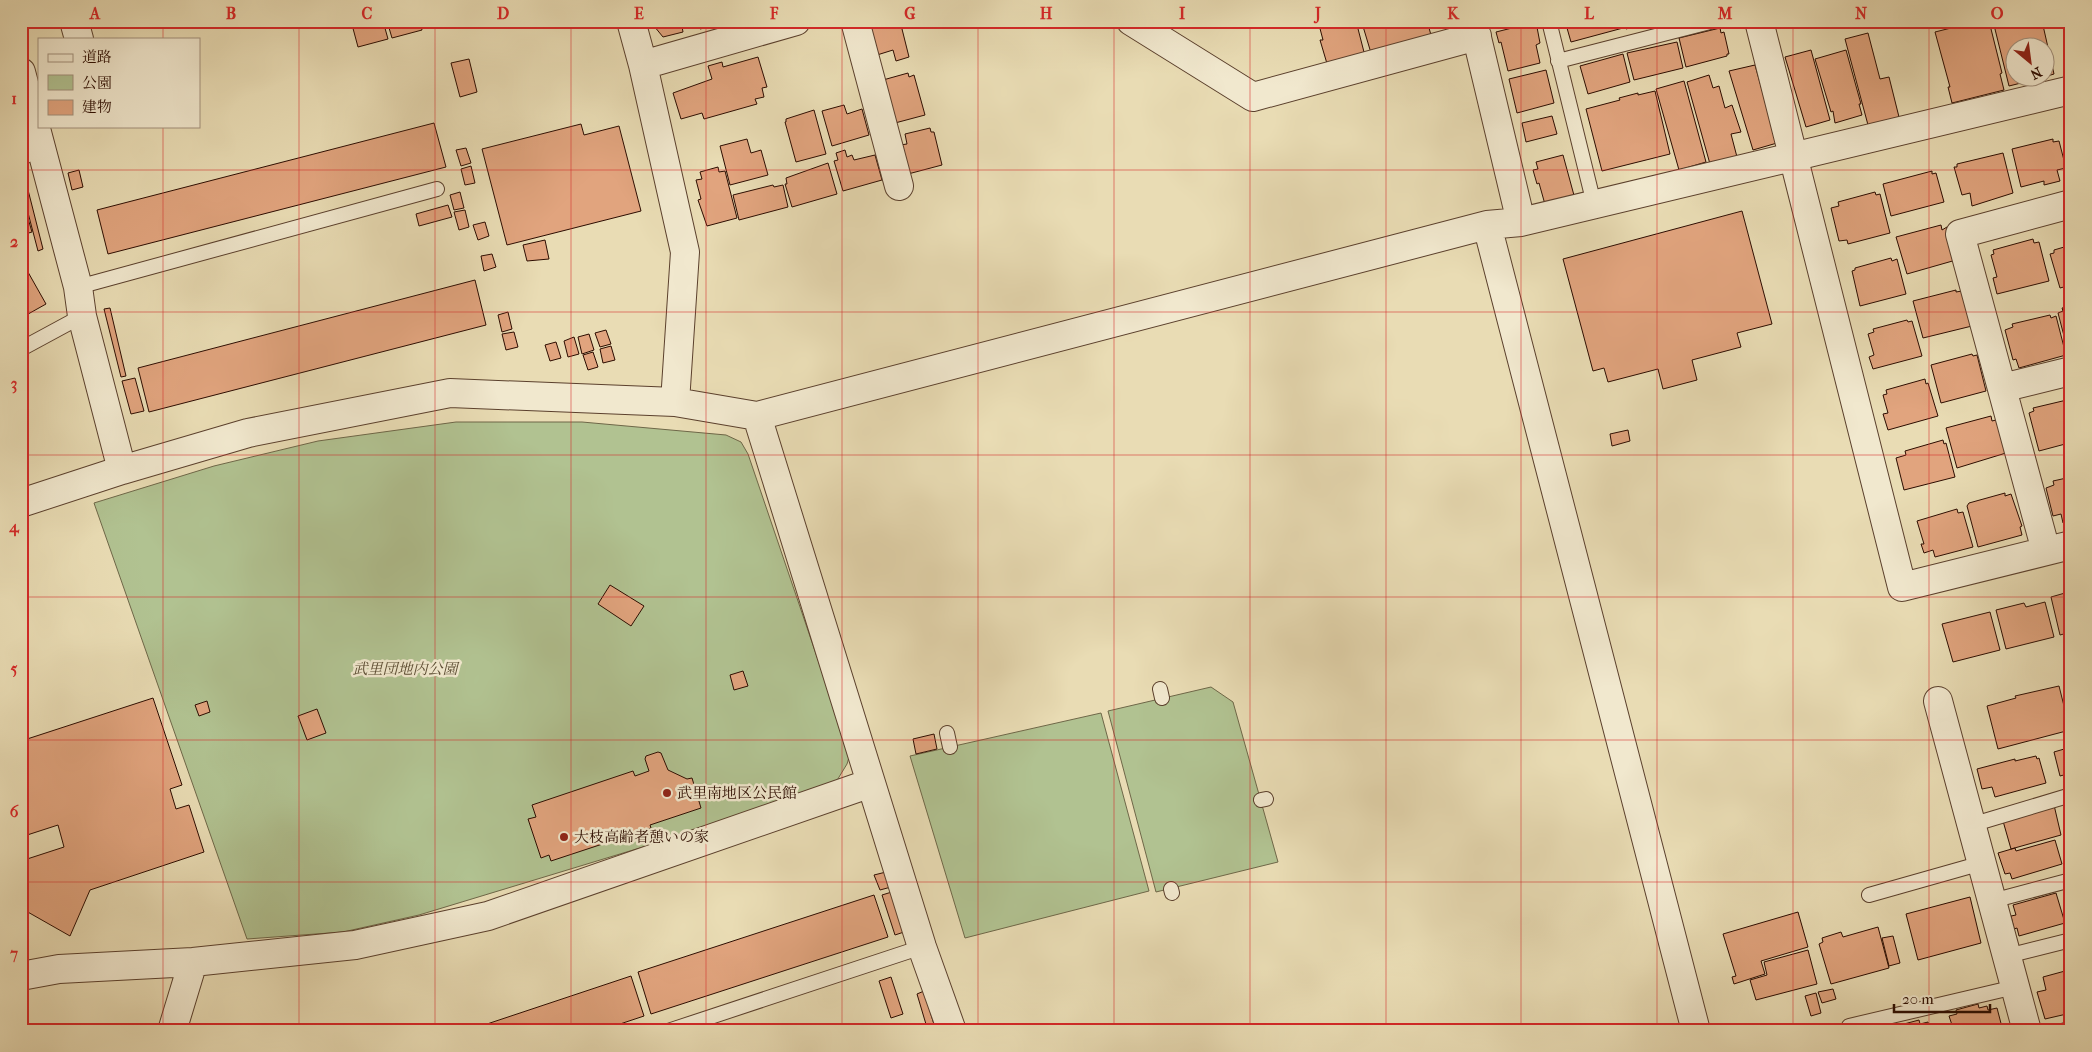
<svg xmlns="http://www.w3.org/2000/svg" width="2092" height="1052" viewBox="0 0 2092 1052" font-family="'IM FELL French Canon','Noto Serif JP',serif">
  <rect width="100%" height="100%" fill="#e9dcb4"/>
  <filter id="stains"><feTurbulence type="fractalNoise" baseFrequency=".004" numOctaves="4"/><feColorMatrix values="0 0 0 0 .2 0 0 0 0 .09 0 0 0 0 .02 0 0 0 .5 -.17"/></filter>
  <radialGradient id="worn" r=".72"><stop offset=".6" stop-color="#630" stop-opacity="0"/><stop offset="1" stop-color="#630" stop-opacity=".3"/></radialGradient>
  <!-- green -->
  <path fill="#b1c291" stroke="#6e6748" d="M456,422h126l144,13 15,7 7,12 102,300 -3,10 -11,18 -193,65 -224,68 -76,17 -96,7 -153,-436 120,-37 104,-25z
    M1211,687l22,15 45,160 -122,30 -48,-181z
    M1101,713l48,178 -184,47 -55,-182z"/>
  <!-- building -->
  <path fill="#e1a47e" stroke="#2c0c00" d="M97,21h17l-16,5z
    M351,21h32l5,18 -30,8z
    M387,21h33l2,9 -30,8z
    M432,21h19l-18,5z
    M652,21h29l2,11 -20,5 -9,-11z
    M698,21h22l1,3 -21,5z
    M875,21h25l9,36 -13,4 -3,-11 -16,5 -8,-27z
    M1318,21h38l9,35 -37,11 -8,-27h3z
    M1367,21h60l4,14 -60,18 -9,-30z
    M1496,21h29l-27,7z
    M1565,21h56l2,7 -52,14z
    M1624,21h29l-27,8z
    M1969,21l1,2 19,-2 13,52 -2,1 4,16 -52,13 -4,-16h2l-15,-55 20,-5 -1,-5z
    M1993,21h49l12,53 -10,3v-29h-30v30h27l-32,8z
    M1536,22l4,21 -4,2 4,18 -32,8 -7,-29 -2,1 -3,-11z
    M1720,28l1,5 3,-1 5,22h-2v2l-41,11 -7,-29z
    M1868,33l12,46 9,-2 10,40 -31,8 -23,-86z
    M1677,42l6,26 -49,12 -7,-27z
    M1811,50l19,70 -24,7 -21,-70z
    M1846,50l15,54h-2l3,11 -27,8 -2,-12 -2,1 -16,-53z
    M1623,54l7,28 -42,12 -8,-28z
    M758,57l9,30 -5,1 2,9 -9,2 2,5 -53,15 -2,-6 -21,6 -8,-26 39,-14 -4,-13 14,-4 1,5z
    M469,59l8,33 -17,5 -9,-34z
    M1755,65l22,78 -24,7 -24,-79z
    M1546,70l8,33 -37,10 -8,-34z
    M908,73l1,4 5,-2 11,40 -30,8 -12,-43z
    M1709,75l4,13 6,-2 6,22 7,-3 9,27 -10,2 6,23 -27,7 -23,-82z
    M1684,81l22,81 -27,8 -23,-81z
    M1655,91l15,63 -68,17 -16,-62 34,-9 -1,-2 19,-5v2z
    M844,105l3,9 15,-5 7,26 -37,11 -10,-35z
    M814,110l12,44 -30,8 -11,-40h1v-3z
    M1552,116l5,18 -31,8 -4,-19z
    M434,123l12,44 -338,87 -11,-44z
    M581,124l3,11 35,-9 22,85 -134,34 -25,-96z
    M930,128l1,4h3l8,33 -34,9 -8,-29 7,-1 -2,-10z
    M747,139l4,14 10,-3 7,25 -38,10 -10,-39z
    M2053,139v3l6,-1 7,27 -9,2 3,11 -16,4v-4l-23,6 -9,-38z
    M466,148l5,15 -10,3 -5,-16z
    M845,150l2,7 5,-2 2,5 21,-5 7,25 -39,11 -9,-30 4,-1 -2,-7z
    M2003,153l10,40 -41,13 -2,-13 -8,2 -8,-28h3v-3z
    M1563,155l12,44 -29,9 -7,-25 -2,1 -4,-14 5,-1 -2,-7z
    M828,163l9,31 -45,13 -7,-23h2l-1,-6z
    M471,166l4,17 -10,2 -4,-16z
    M718,167l1,5 6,-1 12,47 -30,8 -9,-26 3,-1 -5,-19 6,-1 -2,-7z
    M79,170l4,17 -11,3 -4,-17z
    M1932,171v3l4,-1 8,29 -53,14 -8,-32z
    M26,182l17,67 -5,2 -17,-65v-3z
    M773,185l1,2 9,-2 5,22 -49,13 -6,-25z
    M460,192l4,16 -10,2 -4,-15z
    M1875,192l1,3 4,-1 10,39 -42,11 -1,-4 -8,1 -8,-33 8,-2 -1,-4z
    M448,205l4,12 -33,9 -3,-12z
    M465,210l4,17 -10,3 -5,-18z
    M1742,211l30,113 -35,9 4,14 -49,13 5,20 -34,9 -5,-20 -50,13 -4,-14 -11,3 -30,-112z
    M27,215l5,17 -10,3 -1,-18z
    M485,222l4,14 -11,4 -5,-15z
    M1941,225l1,5 5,-3 9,33 -49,14 -11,-37z
    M2033,239l1,4 5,-1 10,39 -52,13 -4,-16 4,-1 -6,-22 3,-1 -1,-4z
    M545,240l4,19 -22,2 -4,-16z
    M2071,245v40l-11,3 -10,-34 4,-1v-3z
    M492,254l4,13 -12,4 -3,-15z
    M1891,258l1,3 5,-2 9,35 -46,12 -8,-35 3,-1v-2z
    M24,265l22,39 -25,14v-51z
    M475,280l11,45 -337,87 -11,-44z
    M1956,290v2l6,-1 10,35 -49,12 -10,-37z
    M2071,306v27l-7,3 -6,-23 5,-2 -1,-3z
    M110,308l16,68 -5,1 -17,-68z
    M508,312l4,17 -10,3 -4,-17z
    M2050,315l1,3 5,-2 10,39 -47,13 -3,-9 -3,1 -8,-30 8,-3 -1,-3z
    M1907,320l1,2 4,-1 10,35 -49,13 -4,-12 5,-2 -6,-21 6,-2 -1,-3z
    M606,330l5,14 -11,3 -5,-14z
    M514,332l4,15 -12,3 -4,-16z
    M589,334l5,16 -12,4 -4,-17z
    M574,337l5,17 -11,3 -4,-16z
    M556,342l5,16 -11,3 -5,-16z
    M611,346l4,14 -12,3 -3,-14z
    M593,352l5,15 -10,3 -5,-15z
    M1972,354l1,2 4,-1 9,36 -45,12 -10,-38z
    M135,378l9,33 -13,3 -9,-33z
    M1925,379l1,5 2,-1 10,33 -50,14 -5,-16 5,-1 -5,-18 4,-1 -1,-4z
    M2071,399v39l-3,1 1,4 -30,8 -10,-38 5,-2 -1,-3z
    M1991,416l1,5 4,-1 10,33 -49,15 -11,-40z
    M1628,430l2,11 -18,5 -2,-12z
    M1943,440l1,4 2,-1 9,34 -51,13 -8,-32 10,-3 -1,-4z
    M2071,477v44l-8,2 -2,-9 -8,2 -7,-28 8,-3 -1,-4z
    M2005,493v3l6,-2 11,32 -2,1 2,8 -44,12 -11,-41 2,-3z
    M1957,509l1,4 5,-1 10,35 -38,10 -2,-7 -9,3 -3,-9h3l-7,-23z
    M610,585l34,21 -13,20 -33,-22z
    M2068,587h3v45l-11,3 -9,-38 14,-4z
    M2045,602l9,35 -48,12 -10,-39 28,-7 2,4z
    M1990,612l10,38 -47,12 -11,-38z
    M743,671l5,15 -14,4 -4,-15z
    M2059,686l11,44 -72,19 -11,-43 29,-8 -1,-2z
    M153,698l29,87 -12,4 6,20 13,-4 15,47 -114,38 -20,46 -44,-25 -5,1v-51l43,-14 -6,-22 -37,12v-96z
    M207,701l3,11 -11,4 -4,-11z
    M317,709l9,24 -19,7 -9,-24z
    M934,734l3,15 -21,5 -3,-15z
    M2071,747v26l-11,3 -6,-24z
    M658,752l3,1 7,17 19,9 5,-1 9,30 -51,17 1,3 -100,33 -2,-6 -8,3 -13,-39 8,-2 -4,-12 101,-34 2,5 14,-5 -4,-12 1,-3z
    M2036,756l1,3 2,-1 7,25 -51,14 -3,-10 -10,2 -5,-20 38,-10v2z
    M2054,805l7,30 -50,14 -8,-28z
    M2055,840l7,24 -50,15 -2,-6 -5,1 -7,-21 17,-5 1,3z
    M886,872l5,15 -11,3 -6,-15z
    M895,891l12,40 -12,4 -13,-40z
    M2056,893l9,30 -46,13 -2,-8 -3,1 -3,-13 5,-1 -3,-10z
    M874,895l14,42 -237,77 -13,-42z
    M1970,897l11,46 -63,17 -12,-46z
    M1798,912l10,35 -47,14 4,13 -31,10 -2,-7 4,-1 -13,-42z
    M1878,927l11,41 -58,16 -12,-40 4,-2 -1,-4 19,-6 2,5z
    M1893,936l7,27 -11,3 -7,-28z
    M1808,950l9,34 -61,16 -6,-20 17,-5 -3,-13z
    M2065,971l1,5 5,-1v38l-26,6 -8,-27 9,-2 -3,-13z
    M631,976l13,40 -36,12 -8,3h-134z
    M891,977l12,37 -12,4 -12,-37z
    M1833,989l3,10 -14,4 -4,-11z
    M924,991l12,40h-8l-11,-37z
    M1816,993l5,20 -10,3 -6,-20z
    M1978,1004l1,4 8,-2 1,4 9,-2 6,23h-49l-5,-15 8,-2 -1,-4z
    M1919,1020l1,4 8,-2 1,5 8,-2 1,6h-48l-1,-3z
    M2071,1021v10h-19l-1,-5z"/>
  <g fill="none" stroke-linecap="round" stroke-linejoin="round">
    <defs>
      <path id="lane" d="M1549,21l45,183
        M1558,61l156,-40
        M21,159l20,-12
        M78,287l359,-98
        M21,349l61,-33
        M1160,689l2,9
        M947,733l3,14
        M1261,800l5,-1
        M1971,825l100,-30
        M1171,889l1,4
        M1869,895l113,-32
        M1992,901l79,-21
        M2007,956l64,-16
        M1849,1026l166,-39
        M668,1031l254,-84"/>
      <path id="street" d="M74,21l5,18
        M631,21l12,44 42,187 -10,150
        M855,21l44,165
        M1131,21l122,76 224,-61
        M1473,21l48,201
        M1759,21l143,566 169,-42
        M643,65l153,-44
        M21,72l57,215 4,29 40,154
        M1487,225l209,806
        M2002,388l69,-17
        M757,416l165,531 30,84
        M21,503l101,-33 126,-37 202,-40 225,9 82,14 730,-191 34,-3 550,-132
        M2046,551l-86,-317 111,-30
        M1938,701l89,330
        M21,976l38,-7 134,-7 162,-17 133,-29 383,-133
        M172,1031l21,-69"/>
    </defs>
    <!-- lane casing -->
    <use href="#lane" stroke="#5b402d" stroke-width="16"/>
    <!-- street casing -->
    <use href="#street" stroke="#5b402d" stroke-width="30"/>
    <!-- lane -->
    <use href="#lane" stroke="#f1e8ce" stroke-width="14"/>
    <!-- street -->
    <use href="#street" stroke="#f1e8ce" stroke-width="28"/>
  </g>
  <!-- grid -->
  <path fill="none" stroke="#d62828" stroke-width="1" stroke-opacity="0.55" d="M163,21v18M299,21v1010M435,21v1010M571,21v1010M706,21v1010M842,21v1010M978,21v1010M1114,21v1010M1250,21v1010M1386,21v1010M1521,21v1010M1657,21v1010M1793,21v1010M1929,21v1010M163,126v905M21,170h2050M21,312h2050M21,455h2050M21,597h2050M21,740h2050M21,882h2050"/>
  <!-- markers -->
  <g fill="#8f2418" stroke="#f1e8ce" stroke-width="2">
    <circle cx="667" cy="793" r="5"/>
    <circle cx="564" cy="837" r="5"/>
  </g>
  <g text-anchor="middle" stroke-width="5" stroke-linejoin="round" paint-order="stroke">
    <!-- park labels -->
    <g font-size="15" font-style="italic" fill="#5b4c33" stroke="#f1e8ce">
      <text x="405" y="674">武里団地内公園</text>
    </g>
    <!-- poi labels -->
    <g font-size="15" fill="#2c0c00" stroke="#f1e8ce" text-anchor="start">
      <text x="677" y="798">武里南地区公民館</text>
      <text x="574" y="842">大枝高齢者憩いの家</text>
    </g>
  </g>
  <!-- margin -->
  <rect width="2092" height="1052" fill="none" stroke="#e9dcb4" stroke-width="55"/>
  <!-- legend -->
  <rect x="38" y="38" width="162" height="90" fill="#f1e8ce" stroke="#a2907c"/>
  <rect x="48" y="54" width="25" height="8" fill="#f1e8ce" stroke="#a2907c"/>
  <text x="82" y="62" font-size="15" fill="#2c0c00">道路</text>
  <rect x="48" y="75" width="25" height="15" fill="#b1c291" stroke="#a2907c"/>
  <text x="82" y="88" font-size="15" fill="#2c0c00">公園</text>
  <rect x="48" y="100" width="25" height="15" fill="#e1a47e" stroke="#a2907c"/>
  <text x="82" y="112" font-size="15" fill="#2c0c00">建物</text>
  <!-- north arrow -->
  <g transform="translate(2030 62) rotate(151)"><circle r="24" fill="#f1e8ce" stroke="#a2907c"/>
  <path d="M0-4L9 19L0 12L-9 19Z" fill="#8f2418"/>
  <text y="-8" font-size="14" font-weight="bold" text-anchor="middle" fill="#2c0c00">N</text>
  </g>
  <!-- scale -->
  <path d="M1894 1004v8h96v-8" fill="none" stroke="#2c0c00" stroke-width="2.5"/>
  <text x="1902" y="1004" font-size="15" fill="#2c0c00" stroke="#f1e8ce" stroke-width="4" paint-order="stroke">20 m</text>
  <rect x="28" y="28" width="2036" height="996" fill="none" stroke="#d62828" stroke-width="2"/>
  <g font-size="16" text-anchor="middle" font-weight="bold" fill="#d62828">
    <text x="95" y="19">A</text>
    <text x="231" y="19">B</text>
    <text x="367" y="19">C</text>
    <text x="503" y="19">D</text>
    <text x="639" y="19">E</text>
    <text x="774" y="19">F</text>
    <text x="910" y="19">G</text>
    <text x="1046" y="19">H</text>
    <text x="1182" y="19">I</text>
    <text x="1318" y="19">J</text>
    <text x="1453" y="19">K</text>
    <text x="1589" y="19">L</text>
    <text x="1725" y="19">M</text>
    <text x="1861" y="19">N</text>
    <text x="1997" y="19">O</text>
    <text x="14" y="104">1</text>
    <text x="14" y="247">2</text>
    <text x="14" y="389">3</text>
    <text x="14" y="532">4</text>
    <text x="14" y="674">5</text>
    <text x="14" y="817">6</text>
    <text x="14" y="959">7</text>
  </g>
  <rect width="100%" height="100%" filter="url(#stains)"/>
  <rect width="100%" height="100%" fill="url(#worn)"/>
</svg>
